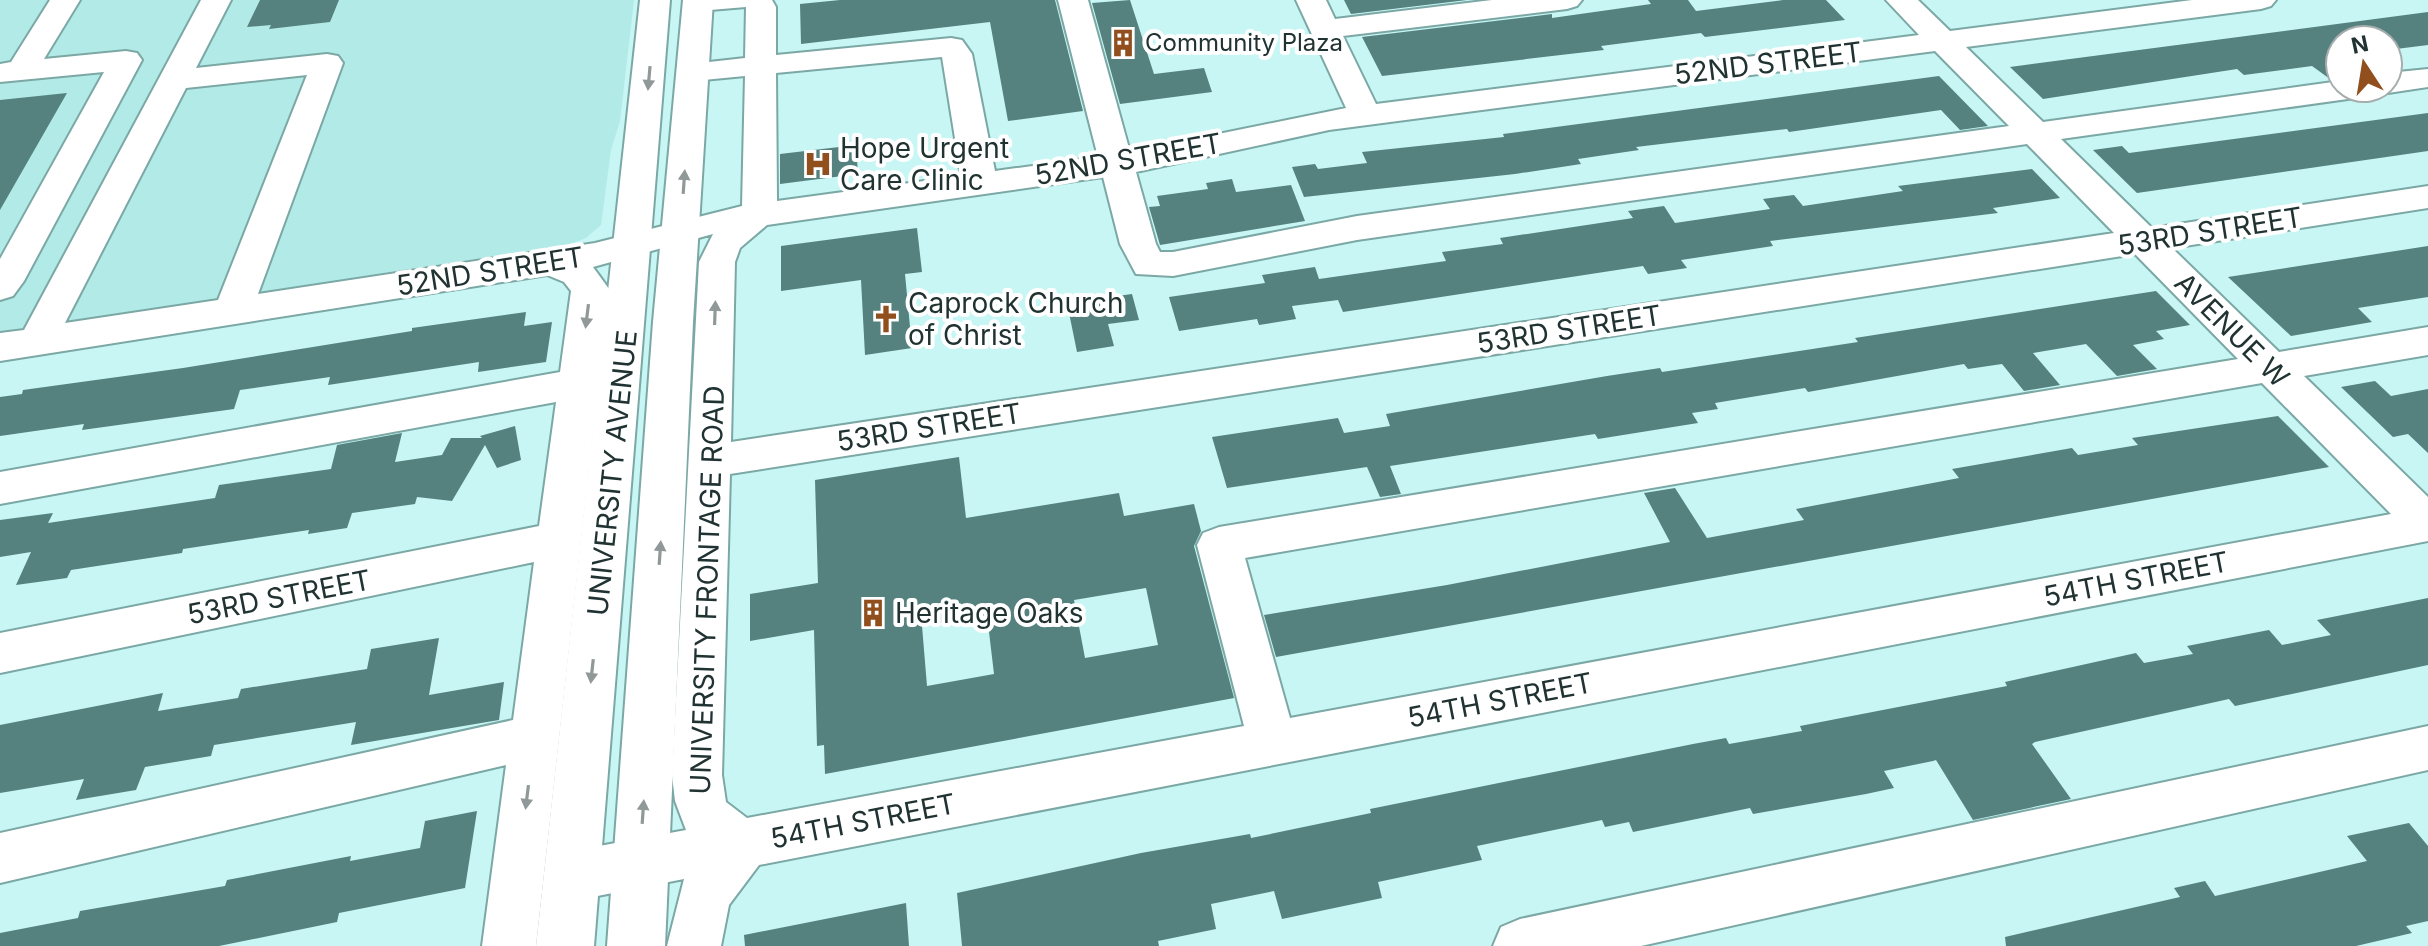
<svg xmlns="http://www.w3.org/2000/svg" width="2428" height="946" viewBox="0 0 2428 946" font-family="Inter,sans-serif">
  <rect width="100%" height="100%" fill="#c7f6f4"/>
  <!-- built -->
  <path fill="#b2eae7" d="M0,0h634l-14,121 -9,29 -10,75 -15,13 -21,8 -565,86z"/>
  <!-- building -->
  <path fill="#55817f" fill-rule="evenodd" d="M260,0h79l-9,22 -61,7 2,-4 -24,2z
    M840,0h215l28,111 -75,10 -18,-99 -189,22 -1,-40z
    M1130,0l24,74 50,-6 8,24 -92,12 -28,-101z
    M1344,0h123l-116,14z
    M1648,0h40l8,11 87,-11h43l19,20 -140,17 -4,-4 -100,13 3,4 -222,26 -20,-39 190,-23v4l99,-14z
    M2428,12v33l-40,5v-10h-48v38l-10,1 -18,-13 -68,9 -7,-6 -194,30 -33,-32z
    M1939,76l49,50 -28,4 -19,-20 -152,22 -2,-3 -151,18 3,3 -61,9 3,5 -66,10 -211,23 -12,-30 23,-3 3,5 49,-6 -5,-11 142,-15 -1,-3z
    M67,93l-67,117v-110z
    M2428,113v38l-291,42 -44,-43 29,-4 7,7z
    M856,145l2,29 -78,10v-30z
    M2032,169l28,29 -67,10 5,5 -228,28 3,5 -92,14 6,8 -39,6 -5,-8 -300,46 -5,-12 -46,6 4,13 -37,6 -2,-6 -78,12 -10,-34 96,-14 -3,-8 53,-8 4,12 127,-18 -4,-9 61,-8 -3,-6 133,-20 -5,-7 36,-5 11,17 95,-14 -7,-10 31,-4 9,11 100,-15 -5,-5z
    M1232,179l4,13 55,-7 14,36 -145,24 -11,-38 11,-1 -3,-10 51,-7 -2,-6z
    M917,228l5,44 -17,2 7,74 -47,7 -4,-75 -80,11v-45z
    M2428,246v51l-70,11 14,14 -81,14 -63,-59z
    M2156,291l34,34 -34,6 8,8 -31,6 24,24 -40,7 -31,-32 -53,9 27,32 -36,6 -22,-27 -34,5 -4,-5 -156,28 -3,-4 -90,15 3,6 -26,4 6,10 -100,16 -3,-5 -205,32 11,28 -21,3 -13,-30 -140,21 -15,-51 126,-19 6,15 46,-7 -4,-12 221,-38 53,-8 2,4 111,-17 85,-13 -3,-4z
    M1132,294l7,26 -31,4 6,22 -37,6 -10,-49z
    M526,312l-2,14 28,-4 -6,40 -68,10 1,-10 -151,23 2,-8 -90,13 -6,19 -152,21 2,-6 -84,12v-39l22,-3 1,-4 160,-22 229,-37v-3z
    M2375,381l16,15 37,-7v64l-20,-19 -15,3 -52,-50z
    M2278,416l51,51 -1053,190 -12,-42 183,-30 223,-43 -26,-49 31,-5 32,50 97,-18 -8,-11 163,-31 -7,-9 120,-21 6,7 60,-10 -6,-7z
    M515,426l6,34 -24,8 -12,-23 -33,56 -35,-4 -2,7 -63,9 -5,15 -39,6 1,-4 -126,19 -1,4 -111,17 -4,8 -51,7 15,-33 -31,5v-37l53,-7 -5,10 167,-25 4,-13 112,-16 6,-24 65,-12 -7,29 47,-7 9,-17h31l-2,-2z
    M959,457l7,61 153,-25 5,23 70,-12 7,27 -7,15 40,152 -409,76 -1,-29 -7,1 -3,-116 -64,11v-47l68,-11 -3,-103zM1146,588l12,57 -73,13 -11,-58zM987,615l7,59 -67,12 -5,-60z
    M2428,598v67l-193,41 -6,-7 -194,43 -3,2 39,55 -98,21 -37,-60 -3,1 -49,10 10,17 -28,6 -113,20 -3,-6 -117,24 -4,-10 -24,5 -3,-7 -125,26 5,14 -104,22 4,16 -100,21 -8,-28 -63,13 5,25 -58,12 1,5h-197l-5,-53 184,-40 109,-19 1,4 120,-25 -1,-4 323,-65 33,-6 3,6 73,-13 -2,-5 207,-40 -2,-4 131,-29 8,10 49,-9 -6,-8 82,-16 13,15 49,-10 -14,-15z
    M439,638l-10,57 75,-13 -5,38 -148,25 5,-23 -142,23 -3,11 -66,11 -9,23 -60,10 8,-21 -84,14v-68l163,-32 -5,18 80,-13 3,-9 126,-20 4,-20z
    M477,811l-12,77 -126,25 -2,9 -118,24h-219v-13l78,-15 2,-7 145,-25 2,-6 124,-24 -1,5 70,-13 5,-27z
    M2409,823l19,23v75l-22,5 6,7 -56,13h-350l-1,-9 175,-40 -6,-9 31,-7 10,15 152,-35 -20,-25z
    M906,903l3,43h-164l-1,-11z"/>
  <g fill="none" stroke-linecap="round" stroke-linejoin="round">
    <defs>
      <path id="minor" d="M50,0h30l-36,59 82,-8 11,2 5,7 -118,221 -11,15 -13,4v-41l104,-187 -104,10v-18l11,-2z
        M201,0h30l-35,68 131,-14 11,2 5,7 -85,231 337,-51 147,-37 3,-130 -52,5 -11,-2 -5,-7 5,-7 63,-7 1,-51 -48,4 -10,-3 -3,-8h87l4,7v48l175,-17 11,2 10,14 23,117 103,-14 -40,-157h30l42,152 216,-44 -50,-108h30l9,19 157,-19h90l-5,6 -10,3 -224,27 33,68 543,-69 -33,-35h32l32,31 242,-31h84l-5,6 -10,3 -295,38 77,75 297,-41v7h31l-5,7 -11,3 -294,41 91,89 276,-42v22l-256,40 107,104 149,-25v28l-124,21 124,121v44l-1669,324 -30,40 -8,41h-54l17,-67 -112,22 -19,-7 -7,-18 7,-18 19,-7 114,-21 -11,-29 -3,-26 27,-513 14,-28 -120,33 16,22 -73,657h-54l24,-181 -506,118v-50l513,-113 21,-158 -534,111v-40l539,-107 17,-124 -556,102v-32l560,-100 11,-81 -7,-9 -17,-7 -547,86v-28l24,-3zM1935,51l74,75 -652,90 -184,36h-13l-4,-8 -20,-72 193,-42zM942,57l19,119 -184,25 -1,-128zM307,75l-89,225 -153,23 121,-235zM2027,144l87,89 -1383,209 4,-180 5,-14 27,-23 336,-48 17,67 16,30 37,2 184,-36zM2135,254l103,105 -1019,168 -16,6 -6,12 47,181 -497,92 -21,-16 -4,-27 8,-301zM2262,383l129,131 -1101,204 -45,-160z
        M2428,69v18l-40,6 -12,-5h12v-15z
        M2428,726v44l-787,176h-148l8,-19 19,-8z"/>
      <path id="major" d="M640,0h30l-76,946h-58z
        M683,0h30l-20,322 -28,624h-58l46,-624z"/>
    </defs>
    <!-- minor casing -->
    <use href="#minor" stroke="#7ba8a5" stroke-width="4"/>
    <!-- major casing -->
    <use href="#major" stroke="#7ba8a5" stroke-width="4"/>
    <!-- minor -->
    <use href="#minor" fill="#fff" fill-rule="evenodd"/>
    <!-- major -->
    <use href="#major" fill="#fff" fill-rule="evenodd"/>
  </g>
  <!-- one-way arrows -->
  <defs><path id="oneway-solid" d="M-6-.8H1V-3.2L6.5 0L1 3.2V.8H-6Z" transform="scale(2)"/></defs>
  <g fill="#909898">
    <use href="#oneway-solid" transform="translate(649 78) rotate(95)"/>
    <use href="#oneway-solid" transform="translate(684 182) rotate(-86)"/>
    <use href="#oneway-solid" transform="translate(715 313) rotate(-88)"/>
    <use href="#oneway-solid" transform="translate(587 316) rotate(97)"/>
    <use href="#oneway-solid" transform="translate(660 553) rotate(-86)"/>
    <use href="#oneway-solid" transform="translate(592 671) rotate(96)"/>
    <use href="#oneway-solid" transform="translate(527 797) rotate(97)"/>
    <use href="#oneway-solid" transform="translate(643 812) rotate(-86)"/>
  </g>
  <!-- icons -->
  <defs>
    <symbol id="building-bare" viewBox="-9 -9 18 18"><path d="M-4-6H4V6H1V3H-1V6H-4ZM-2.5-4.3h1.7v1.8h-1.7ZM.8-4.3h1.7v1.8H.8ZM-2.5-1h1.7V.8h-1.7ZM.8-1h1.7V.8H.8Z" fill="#914f1d" stroke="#fff" stroke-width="2.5" paint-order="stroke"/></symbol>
    <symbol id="hospital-bare" viewBox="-9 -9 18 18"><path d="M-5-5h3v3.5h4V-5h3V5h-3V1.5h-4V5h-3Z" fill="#914f1d" stroke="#fff" stroke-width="2.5" paint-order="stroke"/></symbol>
    <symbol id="church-bare" viewBox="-9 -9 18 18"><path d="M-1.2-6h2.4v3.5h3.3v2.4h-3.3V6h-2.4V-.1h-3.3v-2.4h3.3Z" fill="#914f1d" stroke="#fff" stroke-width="2.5" paint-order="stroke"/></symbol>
  </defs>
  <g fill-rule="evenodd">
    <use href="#building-bare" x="1103" y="23" width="40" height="40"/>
    <use href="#hospital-bare" x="798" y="144" width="40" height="40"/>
    <use href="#church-bare" x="866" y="299" width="40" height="40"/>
    <use href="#building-bare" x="853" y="593" width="40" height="40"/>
  </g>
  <g text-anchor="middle" stroke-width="8" stroke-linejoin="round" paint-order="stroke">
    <!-- far-poi labels -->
    <g font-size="24" fill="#203231" stroke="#fff" text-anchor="start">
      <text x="1145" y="51">Community Plaza</text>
    </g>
    <!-- street labels -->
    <g font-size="28" fill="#203231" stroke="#fff">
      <text transform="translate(1768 63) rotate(-7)" y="10">52ND STREET</text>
      <text transform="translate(1128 159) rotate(-10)" y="10">52ND STREET</text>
      <text transform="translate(2210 231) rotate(-9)" y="10">53RD STREET</text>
      <text transform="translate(490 271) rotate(-9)" y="10">52ND STREET</text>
      <text transform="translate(1569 329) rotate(-9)" y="10">53RD STREET</text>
      <text transform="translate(2232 330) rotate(45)" y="10">AVENUE W</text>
      <text transform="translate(929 427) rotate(-9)" y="10">53RD STREET</text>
      <text transform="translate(612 473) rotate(-84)" y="10">UNIVERSITY AVENUE</text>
      <text transform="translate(2136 579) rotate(-11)" y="10">54TH STREET</text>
      <text transform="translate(707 590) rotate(-88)" y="10">UNIVERSITY FRONTAGE ROAD</text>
      <text transform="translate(279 597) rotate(-11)" y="10">53RD STREET</text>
      <text transform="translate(1500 700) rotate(-11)" y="10">54TH STREET</text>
      <text transform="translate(863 821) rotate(-11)" y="10">54TH STREET</text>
    </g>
    <!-- poi labels -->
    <g font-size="28" fill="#203231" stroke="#fff" text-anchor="start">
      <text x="840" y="158">Hope Urgent<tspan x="840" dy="32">Care Clinic</tspan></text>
      <text x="908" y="313">Caprock Church<tspan x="908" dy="32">of Christ</tspan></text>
      <text x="895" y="623">Heritage Oaks</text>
    </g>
  </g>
  <!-- north arrow -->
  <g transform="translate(2364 64) rotate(348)"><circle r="38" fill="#ffffff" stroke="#a6adad" stroke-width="2"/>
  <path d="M0-6L14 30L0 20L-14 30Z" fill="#914f1d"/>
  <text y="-12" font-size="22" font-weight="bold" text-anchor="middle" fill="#203231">N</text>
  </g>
</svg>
